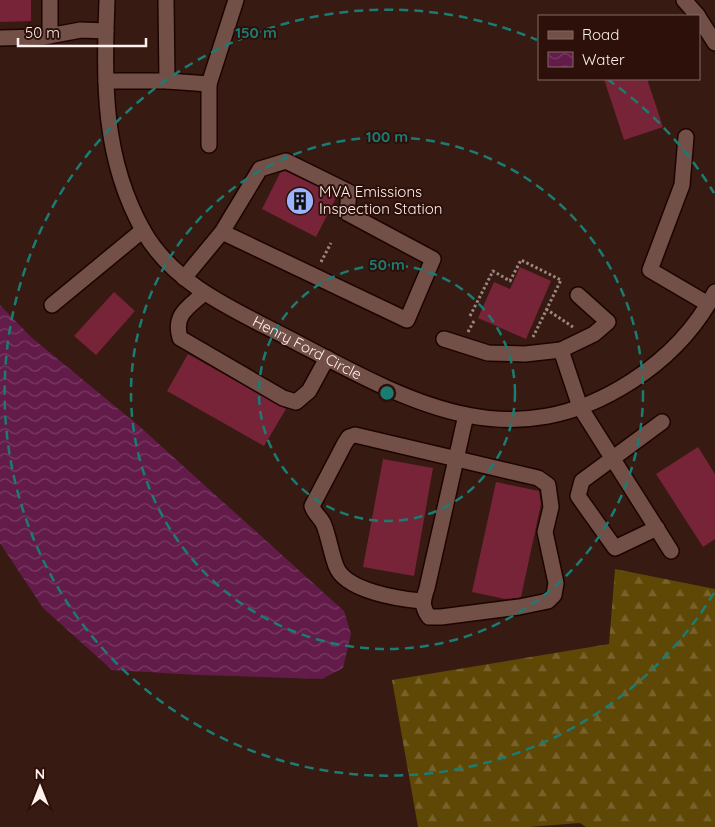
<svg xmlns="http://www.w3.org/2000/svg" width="715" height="827" viewBox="0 0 715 827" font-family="Quicksand,sans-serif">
  <defs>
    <pattern id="forest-firs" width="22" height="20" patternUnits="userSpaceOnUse" patternTransform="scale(1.25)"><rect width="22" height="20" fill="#5f4706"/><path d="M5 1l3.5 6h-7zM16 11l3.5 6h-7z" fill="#77622b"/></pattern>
    <pattern id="water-waves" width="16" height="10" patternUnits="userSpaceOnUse" patternTransform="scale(1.25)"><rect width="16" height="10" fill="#631b4a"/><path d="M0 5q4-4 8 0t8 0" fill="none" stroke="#7a3c64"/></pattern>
  </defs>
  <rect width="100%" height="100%" fill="#371a12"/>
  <!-- forest -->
  <path fill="url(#forest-firs)" d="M615,569l100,20v238h-129l-6,-4 -51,4h-111l-26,-147 217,-36z"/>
  <!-- water -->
  <path fill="url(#water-waves)" d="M0,305l31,32 108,89 205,185 7,23 -8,34 -21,11 -124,-4 -86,-5 -69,-62 -43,-65z"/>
  <!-- building -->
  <path fill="#772438" d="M0,0h31v21l-31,1z
    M604,79h43l16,48 -39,13z
    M285,171l52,25 -21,41 -54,-28 18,-36z
    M520,267l31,14 -25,58 -48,-21 16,-36 16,7z
    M114,292l21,19 -39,44 -22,-19z
    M188,354l98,55 -22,37 -97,-55z
    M698,447l17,27v65l-12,8 -47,-73z
    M383,459l50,9 -19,108 -51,-9z
    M496,482l43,9 2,13 -20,93 -4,1 -12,1 -33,-7z"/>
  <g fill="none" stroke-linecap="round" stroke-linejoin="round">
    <defs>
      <g id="minor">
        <path d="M50,0v36"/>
        <path id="s1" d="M107,0c-3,82 -5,158 37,232 31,54 93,79 146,107 115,60 217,123 342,42 34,-22 64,-53 83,-89"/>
        <path d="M166,0l1,81"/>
        <path d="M684,0l14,16"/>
        <path d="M699,18l16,25"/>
        <path d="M0,38l43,-1 38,-7 25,1"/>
        <path d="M106,81h61l42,3"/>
        <path d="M686,137l-4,48 -32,85 58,34"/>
        <path d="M209,145v-61l27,-84"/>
        <path d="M184,278l38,-46 185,88 26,-61 -86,-46 2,-21 -63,-31 -26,8 -38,63"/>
        <path d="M204,293c-15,14 -31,21 -24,45l103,60 13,4 13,-11 18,-33"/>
        <path d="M52,305l91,-75"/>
        <path d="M444,339l44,14 37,1 36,-4 33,-16 14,-12 -30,-27"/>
        <path d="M561,350l19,57 91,144"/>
        <path d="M657,528l-42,20 -37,-52 4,-15 80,-59"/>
        <path d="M422,601c-23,-2 -77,-10 -86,-35 -5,-13 -7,-28 -12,-41 -3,-8 -10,-11 -12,-19l33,-63 4,-6 6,-2 183,43 10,7 3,22 -6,25 11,51 -2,12 -6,6 -29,6 -78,10h-12c-8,-11 -6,-17 -2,-29l39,-173"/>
      </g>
    </defs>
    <!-- minor casing -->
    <use href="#minor" stroke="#1d0401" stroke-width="18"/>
    <!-- path -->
    <path stroke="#9c8882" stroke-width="3" stroke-dasharray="2.5 2.5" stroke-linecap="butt" d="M321,262l10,-19
      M546,309l27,18
      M470,316l23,-45 17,10 11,-21 40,20 -28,57
      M468,332l7,-13"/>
    <!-- minor -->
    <use href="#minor" stroke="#724f47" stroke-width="15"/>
  </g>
  <!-- distance rings -->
  <g fill="none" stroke="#1b7c74" stroke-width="2.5" stroke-dasharray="9 6">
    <circle cx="387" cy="393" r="128"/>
    <circle cx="387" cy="393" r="256"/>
    <path d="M714 593A383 383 0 1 1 537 40M607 79A383 383 0 0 1 714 193"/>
  </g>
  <!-- icons -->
  <defs>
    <symbol id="building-disc" viewBox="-11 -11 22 22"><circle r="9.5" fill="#9bb4fd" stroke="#2c1009"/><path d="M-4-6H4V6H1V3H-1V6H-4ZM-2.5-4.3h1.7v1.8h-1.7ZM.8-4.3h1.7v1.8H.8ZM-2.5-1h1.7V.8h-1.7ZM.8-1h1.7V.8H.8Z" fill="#111"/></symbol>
  </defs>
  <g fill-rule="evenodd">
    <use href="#building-disc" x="284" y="185" width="32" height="32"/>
  </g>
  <g text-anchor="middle" stroke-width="4" stroke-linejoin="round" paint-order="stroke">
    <!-- poi labels -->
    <g font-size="15" fill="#fdf0ed" stroke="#2c1009" text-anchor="start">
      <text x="319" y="197">MVA Emissions<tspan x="319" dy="17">Inspection Station</tspan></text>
    </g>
    <!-- street labels -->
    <g font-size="15" fill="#fdf0ed" stroke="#2c1009">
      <text dy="5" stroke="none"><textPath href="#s1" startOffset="441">Henry Ford Circle</textPath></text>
    </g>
  </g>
  <circle cx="387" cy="393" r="8" fill="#1b7c74" stroke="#2c1009" stroke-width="2.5"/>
  <g font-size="15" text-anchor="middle" font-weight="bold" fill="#1b7c74" stroke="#2c1009" stroke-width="4" stroke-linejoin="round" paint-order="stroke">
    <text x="256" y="38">150 m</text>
    <text x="387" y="142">100 m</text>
    <text x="387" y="270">50 m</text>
  </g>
  <!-- legend -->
  <rect x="538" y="15" width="162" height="65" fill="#2c1009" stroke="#806a64"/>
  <rect x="548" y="31" width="25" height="8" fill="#724f47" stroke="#806a64"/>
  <text x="582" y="40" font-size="15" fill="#fdf0ed">Road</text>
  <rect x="548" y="52" width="25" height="15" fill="url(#water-waves)" stroke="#806a64"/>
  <text x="582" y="65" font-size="15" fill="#fdf0ed">Water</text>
  <!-- north arrow -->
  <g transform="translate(40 787)" stroke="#2c1009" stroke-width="4" paint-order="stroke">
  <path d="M0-4L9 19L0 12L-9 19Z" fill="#fdf0ed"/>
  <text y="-8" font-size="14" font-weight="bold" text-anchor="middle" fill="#fdf0ed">N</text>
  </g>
  <!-- scale -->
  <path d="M18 38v8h128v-8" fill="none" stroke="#fdf0ed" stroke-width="2.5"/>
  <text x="25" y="38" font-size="15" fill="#fdf0ed" stroke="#2c1009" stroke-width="4" paint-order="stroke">50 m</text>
</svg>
